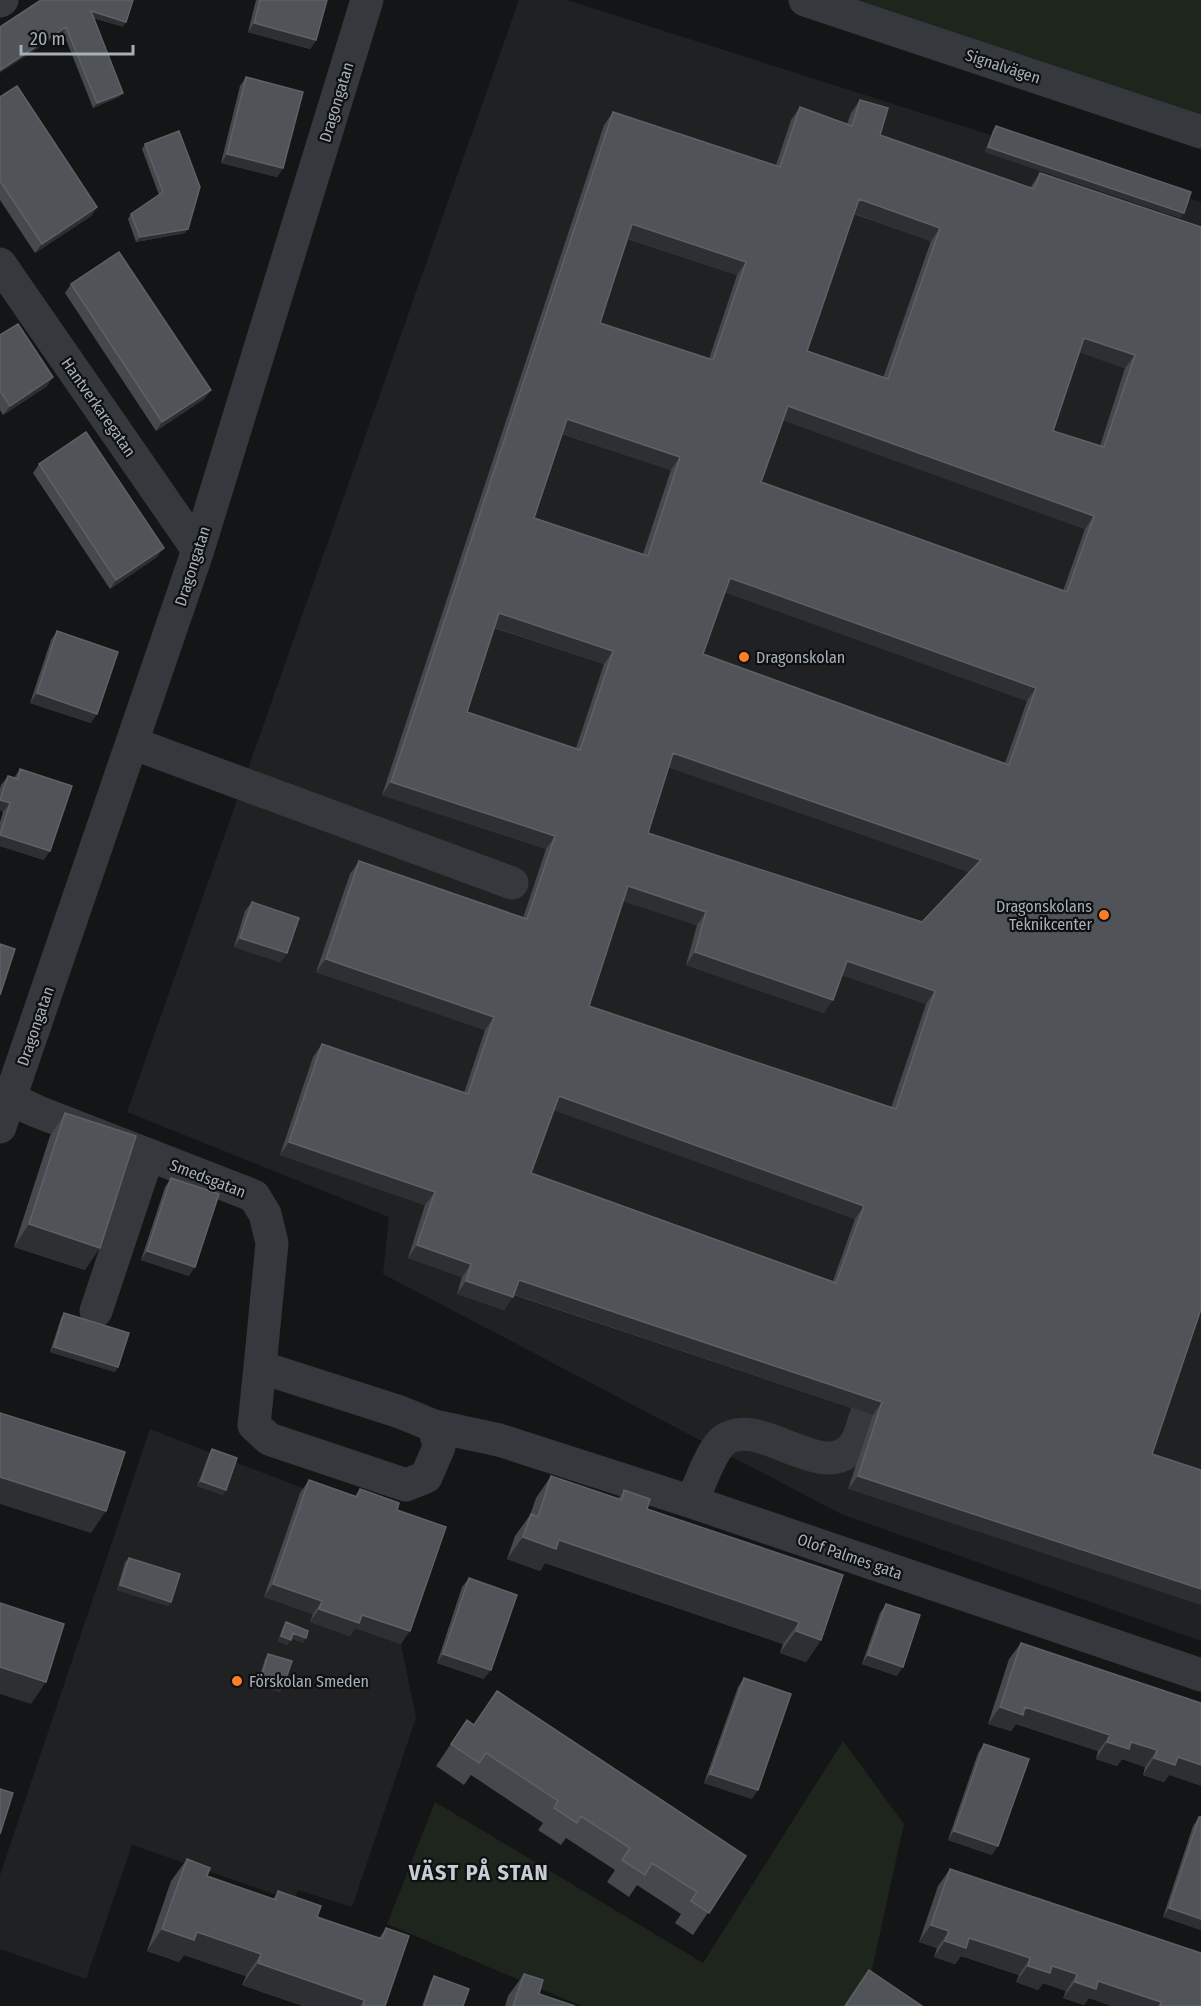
<svg xmlns="http://www.w3.org/2000/svg" width="1201" height="2006" viewBox="0 0 1201 2006" font-family="'Fira Sans Condensed',sans-serif">
  <rect width="100%" height="100%" fill="#141516"/>
  <!-- built -->
  <path fill="#202123" d="M519,0h48l634,202v1439l-360,-127 -458,-240 6,-57 -262,-105z
    M150,1429l286,111 -35,104 15,74 -64,189 -54,-17 -4,11 -162,-56 -46,134 -86,-30v-74z"/>
  <!-- green -->
  <path fill="#1d251c" d="M805,0h396v132z
    M843,1741l61,83 -40,182h-283l-194,-82 48,-122 268,161z"/>
  <g fill="none" stroke-linecap="round" stroke-linejoin="round">
    <!-- minor -->
    <path stroke="#35383c" stroke-width="33" d="M805,0l396,132
      M0,1l2,-1
      M0,264l198,286
      M132,743l380,140
      M0,1094l36,17 218,85 11,18 7,29 -12,124 140,45 34,14 65,14 193,62 509,173
      M0,1127l198,-577 169,-550
      M96,1311l52,-156
      M260,1367l-6,58 15,14 137,46 20,-8 13,-30 -5,-21
      M692,1502c6,-14 19,-51 31,-61 35,-28 98,43 130,6 7,-8 10,-24 14,-34"/>
  </g>
  <!-- wall -->
  <path fill="#45484c" fill-rule="evenodd" d="M41,0l82,27 -30,-9 26,79 -26,11 -30,-76z
    M256,0h71l-11,40 -6,9 -62,-17z
    M246,77l37,91 -6,9 -56,-14 19,-77z
    M0,97l97,110 -6,9 -56,37 -35,-53z
    M860,100l20,35 150,53 10,-15 161,54v1082l-353,180 25,-74 -359,-120 -10,15 -47,-16 5,-17 -54,-19 17,-53 -145,-50 33,-98 9,-13 142,49 21,-63 -169,-58 34,-98 9,-13 164,57 23,-69 -164,-54 222,-670 9,-13 163,53 15,-45 9,-13 47,17 4,-11zM854,214l77,27 -48,137 -76,-27zM628,239l109,36 -28,84 -109,-36zM1079,352l46,16 -25,78 -47,-15zM783,420l302,109 -22,62 -302,-109zM562,434l109,36 -28,84 -109,-36zM725,592l302,109 -22,62 -302,-109zM494,628l110,36 -28,84 -109,-36zM669,767l300,105 -47,50 -274,-89zM623,901l74,24 -11,40 138,48 18,-38 84,29 -35,104 -302,-102zM554,1110l301,109 -22,62 -302,-108z
    M996,126l185,92 -196,-66 8,-22z
    M145,144l43,85 -3,4 -49,9 -8,-23 3,-5 28,-19 -17,-46z
    M71,284l140,106 -7,9 -48,32 -91,-138z
    M0,335l47,51 -44,29 -3,-5z
    M39,464l118,93 -47,32 -77,-116z
    M57,631l34,92 -61,-20 21,-63z
    M20,769l24,91 -44,-14v-24l3,-10 -3,-2v-21l1,-4 7,-9 6,2z
    M252,902l35,51 -7,9 -46,-15 11,-36z
    M65,1113l20,157 -71,-23 36,-111z
    M171,1178l18,98 -48,-16 24,-73z
    M64,1313l54,54 -3,5 -65,-20 11,-34z
    M212,1449l11,46 -26,-9 12,-32z
    M551,1476l67,23 6,-9 23,19 174,131 -15,22 -26,-9 3,-9 -238,-81 -5,8 -33,-12 8,-23 15,-21 6,-17z
    M309,1480l46,16 5,-7 37,21 4,134 -46,-16 -5,8 -40,-14 3,-8 -49,-17 36,-104z
    M129,1558l42,44 -3,4 -51,-16 8,-28z
    M469,1578l15,101 -47,-16 25,-76z
    M886,1604l11,72 -35,-12 18,-51z
    M286,1622l17,21 -12,-5 -4,7 -9,-4 5,-14z
    M1021,1643l180,60 -32,72 -5,7 -21,-7 2,-8 -23,-8 -5,7 -21,-7 2,-8 -82,-27 -5,7 -23,-7 21,-65z
    M268,1654l15,33 -3,5 -23,-8 8,-25z
    M744,1678l8,121 -48,-16 34,-96z
    M497,1691l249,165 -53,79 -18,-12 6,-9 -44,-29 -8,12 -22,-15 8,-12 -49,-32 -5,7 -23,-15 5,-7 -72,-48 -7,10 -28,-19 31,-46 7,5z
    M984,1744l8,111 -44,-15 30,-87z
    M1199,1817l2,113 -38,-13 30,-91z
    M187,1859l20,17 66,23 5,-8 39,26 62,21 7,-10 -1,78h-82l-61,-21 4,-9 -62,-21 -5,7 -32,-11 24,-70z
    M950,1869l251,137h-89l-23,-8 -5,7 -21,-7 3,-7 -23,-8 -5,7 -22,-8 3,-7 -58,-19 -6,8 -21,-7 3,-9 -18,-6 19,-56z
    M524,1974l15,20 36,12h-70l3,-10z
    M434,1976l29,30h-41l9,-25z"/>
  <!-- shaded-wall -->
  <path fill="#2d2f32" d="M91,11l35,11 -3,5 -35,-11z
    M254,23l62,17 -6,9 -62,-17z
    M66,27l-3,5 -63,41v-3z
    M123,93l-4,4 -26,11 4,-5z
    M988,147l196,66 -3,5 -196,-66z
    M227,154l56,14 -6,9 -56,-14z
    M859,199l81,29 -9,13 -81,-29z
    M97,207l-6,9 -56,37 7,-9z
    M632,224l114,38 -9,13 -114,-38z
    M188,229l-3,4 -49,9 4,-5z
    M1084,338l51,17 -10,13 -50,-17z
    M53,377l-6,9 -44,29 7,-9z
    M211,390l-7,9 -48,32 6,-9z
    M788,406l306,110 -9,13 -306,-110z
    M567,419l113,38 -9,13 -114,-38z
    M164,548l-7,9 -47,32 6,-9z
    M730,578l306,110 -9,13 -306,-110z
    M499,613l114,38 -9,13 -114,-38z
    M37,693l60,21 -6,9 -61,-20z
    M673,753l308,107 -9,13 -308,-107z
    M391,782l164,54 -9,13 -164,-54z
    M0,800l10,3 -7,9 -3,-2z
    M0,835l50,16 -6,9 -44,-14z
    M628,886l78,26 -9,13 -78,-25z
    M240,938l47,15 -7,9 -46,-15z
    M695,952l138,48 -9,13 -138,-48z
    M326,959l168,58 -9,13 -169,-58z
    M847,961l88,30 -9,13 -88,-30z
    M559,1096l305,110 -9,13 -305,-110z
    M289,1142l146,50 -10,13 -145,-50z
    M29,1224l71,24 -15,22 -71,-23z
    M417,1245l54,19 -9,13 -54,-19z
    M147,1251l48,16 -6,9 -48,-16z
    M519,1280l363,122 -9,13 -363,-122z
    M466,1281l47,16 -9,13 -47,-16z
    M54,1347l64,20 -3,5 -65,-20z
    M858,1476l343,113v16l-353,-116z
    M0,1477l106,34 -15,22 -91,-29z
    M201,1481l25,9 -3,5 -26,-9z
    M523,1537l36,3 240,82 -16,22 -238,-81 -5,8 -33,-12z
    M273,1584l49,17 -9,13 -49,-17z
    M120,1585l51,17 -3,4 -51,-16z
    M319,1609l43,6 48,16 -9,13 -46,-16 -5,8 -40,-14z
    M796,1631l25,9 -15,22 -26,-9z
    M293,1633l13,5 -3,5 -13,-5z
    M281,1636l10,4 -4,5 -9,-4z
    M443,1654l48,16 -7,9 -47,-16z
    M868,1655l35,12 -6,9 -35,-12z
    M0,1667l46,15 -15,22 -31,-10z
    M261,1679l22,8 -3,5 -23,-8z
    M1000,1707h25l85,28 -12,16 -82,-27 -5,7 -23,-7z
    M1107,1742h24l26,8 -12,17 -23,-8 -5,7 -21,-7z
    M1178,1757l23,8v21l-32,-11 -5,7 -21,-7 11,-17z
    M710,1774l48,16 -6,9 -48,-16z
    M954,1831l44,15 -6,9 -44,-15z
    M1169,1908l32,11v11l-38,-13z
    M931,1925l18,6 -12,17 -18,-6z
    M162,1929l35,3 64,22 -15,22 -62,-21 -5,7 -32,-11z
    M969,1938l61,20 -11,17 -58,-19 -6,8 -21,-7 11,-16z
    M258,1963l106,37 -4,6h-57l-61,-21z
    M1028,1966h24l25,8 -11,17 -23,-8 -5,7 -22,-8z
    M1098,1981l63,21 -3,4h-46l-23,-8 -5,7 -21,-7 12,-16z"/>
  <!-- building -->
  <path fill="#505358" stroke="#5d6267" stroke-width="1.5" fill-rule="evenodd" d="M41,0h92l-7,22 -35,-11 32,82 -26,10 -31,-76 -66,43v-43z
    M260,0h67l-11,40 -62,-17z
    M246,77l57,15 -20,76 -56,-14z
    M17,86l80,121 -55,37 -42,-63v-84z
    M860,100l28,8 -8,27 154,54 6,-16 161,54v1082l-49,145 49,16v119l-343,-113 24,-74 -363,-122 -6,17 -47,-16 5,-17 -54,-19 18,-53 -146,-50 33,-98 146,50 26,-77 -168,-58 33,-98 168,58 28,-83 -164,-54 222,-670 167,55 20,-60 52,19zM859,199l81,29 -52,151 -81,-28zM632,224l114,38 -33,98 -113,-37zM1084,338l51,17 -31,92 -51,-16zM788,406l306,110 -27,76 -306,-110zM567,419l113,38 -32,99 -114,-38zM730,578l306,110 -27,77 -306,-111zM499,613l114,38 -33,99 -113,-38zM673,753l308,107 -59,62 -274,-89zM628,886l78,26 -11,40 138,48 14,-39 88,30 -39,118 -307,-103zM559,1096l305,110 -28,77 -305,-110z
    M996,126l195,66 -7,21 -196,-66z
    M179,131l21,56 -12,42 -48,8 -9,-23 32,-22 -18,-48z
    M119,252l92,138 -49,32 -91,-138z
    M18,324l35,53 -43,29 -10,-15v-56z
    M86,432l78,116 -48,32 -77,-116z
    M57,631l61,21 -21,62 -60,-21z
    M20,769l52,17 -22,65 -50,-16 10,-32 -10,-3 8,-24 10,3z
    M252,902l47,16 -12,35 -47,-15z
    M0,944l15,5 -15,46z
    M65,1113l71,23 -36,112 -71,-24z
    M171,1178l48,16 -24,73 -48,-16z
    M64,1313l65,20 -11,34 -64,-20z
    M0,1413l125,39 -19,59 -106,-34z
    M212,1449l25,9 -11,32 -25,-9z
    M551,1476l71,24 2,-10 26,9 -3,10 196,66 -22,65 -25,-9 3,-9 -240,-82 -3,9 -33,-12 8,-23 7,3z
    M309,1480l48,17 3,-8 39,14 -2,7 49,17 -36,104 -48,-16 -3,8 -40,-14 3,-8 -49,-17z
    M129,1558l51,16 -9,28 -51,-17z
    M469,1578l48,17 -26,75 -48,-16z
    M0,1603l64,21 -18,58 -46,-15z
    M886,1604l34,11 -17,52 -35,-12z
    M286,1622l22,9 -2,7 -13,-5 -2,7 -10,-4z
    M1021,1643l180,60v62l-23,-8 -3,8 -21,-7 3,-8 -26,-8 -2,7 -22,-7 3,-7 -85,-28 -2,8 -23,-8z
    M268,1654l24,7 -9,26 -22,-8z
    M744,1678l47,16 -33,96 -48,-16z
    M497,1691l249,165 -37,57 -18,-12 6,-9 -45,-29 -7,12 -23,-15 8,-12 -49,-32 -4,7 -23,-15 4,-7 -72,-48 -7,10 -28,-19 16,-24 7,5z
    M984,1744l45,15 -31,87 -44,-15z
    M0,1789l13,4 -13,41z
    M1199,1817h2v102l-32,-11z
    M187,1859l23,9 -3,8 69,24 2,-9 43,15 -4,11 65,22 4,-11 23,8 -24,70h-19l-3,-1 1,-5 -106,-37 3,-9 -64,-22 -3,8 -32,-11z
    M950,1869l251,84v53h-41l1,-4 -63,-21 -2,8 -21,-7 2,-8 -25,-8 -2,7 -22,-7 2,-8 -61,-20 -3,10 -21,-7 4,-10 -18,-6z
    M869,1970l53,36h-77z
    M524,1974l19,6 -4,14 36,12h-62z
    M434,1976l35,13 -6,17h-39z"/>
  <!-- markers -->
  <g fill="#ff7d24" stroke="#0f1011" stroke-width="2">
    <circle cx="744" cy="657" r="6"/>
    <circle cx="1104" cy="915" r="6"/>
    <circle cx="237" cy="1681" r="6"/>
  </g>
  <g text-anchor="middle" stroke-width="4.5" stroke-linejoin="round" paint-order="stroke">
    <!-- street labels -->
    <g font-size="16" fill="#a5b0b8" stroke="#0f1011">
      <text transform="translate(1003 66) rotate(18)" y="6">Signalvägen</text>
      <text transform="translate(336 102) rotate(-73)" y="6">Dragongatan</text>
      <text transform="translate(99 407) rotate(55)" y="6">Hantverkaregatan</text>
      <text transform="translate(192 566) rotate(-72)" y="6">Dragongatan</text>
      <text transform="translate(35 1026) rotate(-71)" y="6">Dragongatan</text>
      <text transform="translate(208 1178) rotate(21)" y="6">Smedsgatan</text>
      <text transform="translate(850 1556) rotate(19)" y="6">Olof Palmes gata</text>
    </g>
    <!-- poi labels -->
    <g font-size="16" fill="#a5b0b8" stroke="#0f1011" text-anchor="start">
      <text x="756" y="663">Dragonskolan</text>
      <text x="1092" y="912" text-anchor="end">Dragonskolans<tspan x="1092" dy="18">Teknikcenter</tspan></text>
      <text x="249" y="1687">Förskolan Smeden</text>
    </g>
    <!-- district labels -->
    <g font-size="22" font-weight="bold" letter-spacing="1.5" fill="#c6cdd3" stroke="#0f1011">
      <text x="479" y="1880">VÄST PÅ STAN</text>
    </g>
  </g>
  <!-- scale -->
  <path d="M21 45v9h112v-9" fill="none" stroke="#a5b0b8" stroke-width="3"/>
  <text x="30" y="45" font-size="18" fill="#a5b0b8" stroke="#0f1011" stroke-width="4.5" paint-order="stroke">20 m</text>
</svg>
